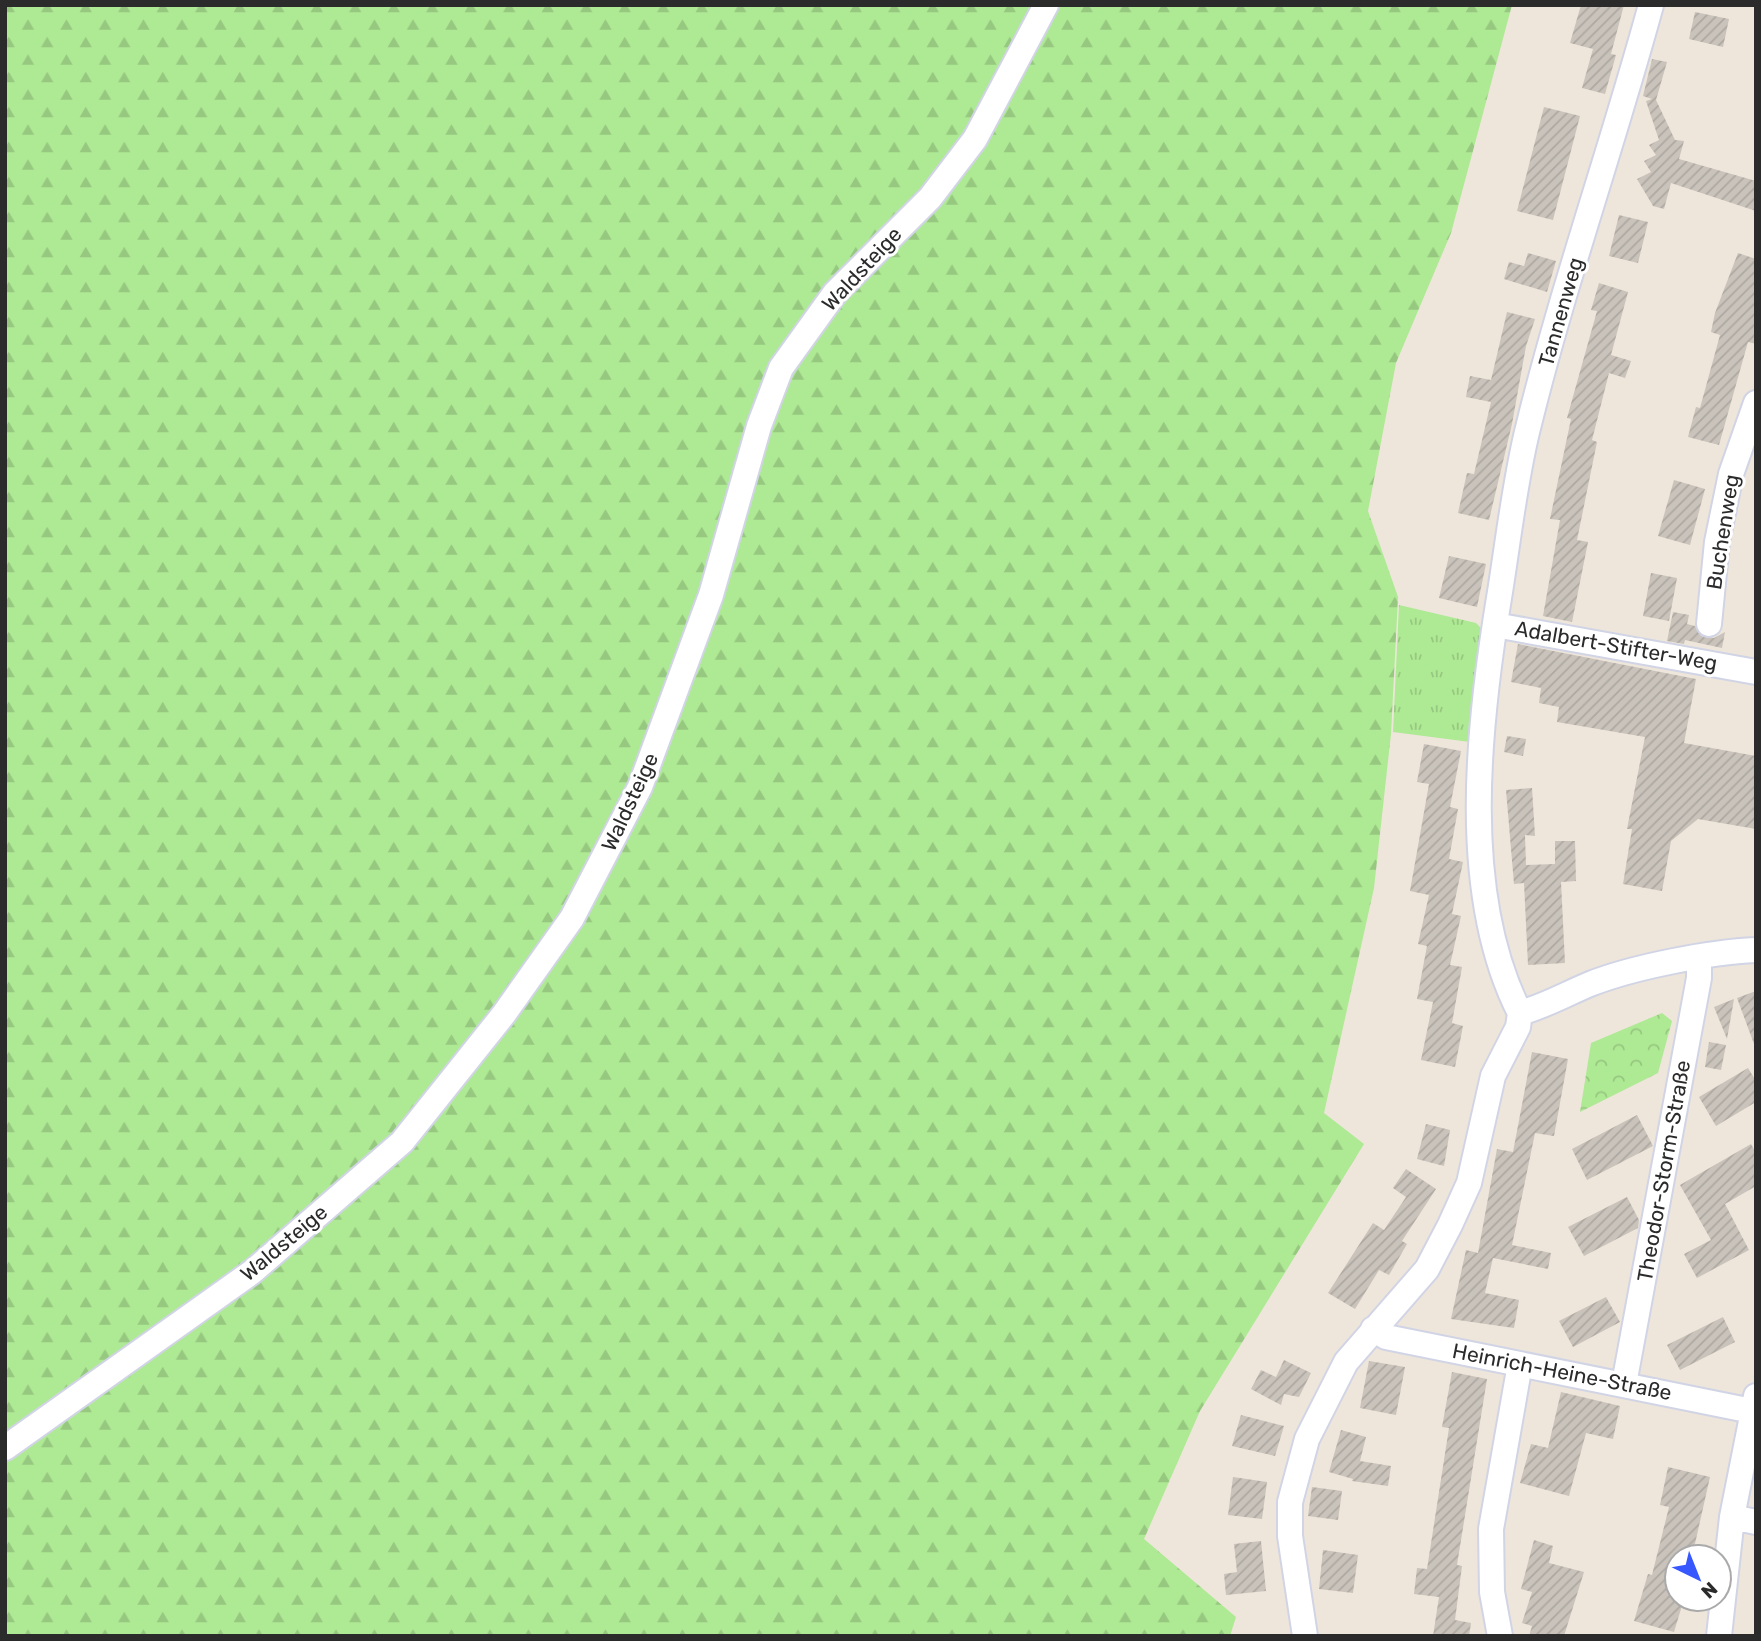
<svg xmlns="http://www.w3.org/2000/svg" width="1761" height="1641" viewBox="0 0 1761 1641" font-family="Rubik,sans-serif">
  <defs>
    <pattern id="grass-tufts" width="24" height="20" patternUnits="userSpaceOnUse" patternTransform="scale(1.75)"><rect width="24" height="20" fill="#aee994"/><path d="M3 7l-1-3M5 7V3M7 7l1-3M15 17l-1-3M17 17v-4M19 17l1-3" fill="none" stroke="#96c880"/></pattern>
    <pattern id="forest-firs" width="22" height="20" patternUnits="userSpaceOnUse" patternTransform="scale(1.75)"><rect width="22" height="20" fill="#aee994"/><path d="M5 1l3.5 6h-7zM16 11l3.5 6h-7z" fill="#96c880"/></pattern>
    <pattern id="park-crowns" width="20" height="18" patternUnits="userSpaceOnUse" patternTransform="scale(1.75)"><rect width="20" height="18" fill="#aee994"/><path d="M2 6a3 3 0 1 1 6 0M12 15a3 3 0 1 1 6 0" fill="none" stroke="#96c880"/></pattern>
    <pattern id="building-hatch" width="6" height="6" patternUnits="userSpaceOnUse" patternTransform="scale(1.75)"><rect width="6" height="6" fill="#c9c3bb"/><path d="M-1 1l2-2M0 6l6-6M5 7l2-2" fill="none" stroke="#ada8a1"/></pattern>
  </defs>
  <rect width="100%" height="100%" fill="#eee6db"/>
  <!-- grass -->
  <path fill="url(#grass-tufts)" d="M1399,605l77,18 7,7 -13,112 -77,-10z"/>
  <!-- forest -->
  <path fill="url(#forest-firs)" d="M5,5h1507l-61,228 -55,130 -28,148 30,86 -7,137 -17,154 -50,225 40,31 -164,267 -56,128 92,78 -6,19h-1225z"/>
  <!-- park -->
  <path fill="url(#park-crowns)" d="M1662,1013l10,8 -14,52 -78,39 11,-69z"/>
  <!-- building -->
  <path fill="url(#building-hatch)" d="M1581,5h43l-13,49 5,1 -11,39 -23,-6 11,-39 -23,-6z
    M1695,12l34,7 -6,28 -34,-8z
    M1652,59l15,3 -11,38 19,40 9,1 -5,18 77,22v30l-85,-28 -7,26 -11,-3 -16,-27 14,-7 -7,-11 12,-6 -7,-10 10,-5 -13,-39 6,-2 -9,-3z
    M1544,107l36,9 -27,104 -36,-9z
    M1619,215l29,7 -10,41 -29,-7z
    M1528,253l28,8 -9,31 -43,-13 5,-17 15,4z
    M1738,253l18,6v85l-8,-2 -29,103 -31,-8 8,-30 4,1 20,-73 -9,-3 4,-19z
    M1599,283l29,9 -17,63 20,6 -6,17 -16,-5 -17,67 5,2 -20,98 11,2 -16,80 -29,-6 17,-96 -10,-1 21,-100 -4,-1 30,-107 -6,-1z
    M1507,312l28,7 -9,27 -14,78 -23,96 -31,-7 9,-40 7,1 17,-72 -25,-5 4,-21 21,4z
    M1674,480l31,9 -15,56 -32,-9z
    M1449,556l37,8 -9,43 -38,-9z
    M1651,573l26,5 -8,43 -26,-5z
    M1673,612l16,3 -2,9 8,2 6,10 13,2 11,-6 -3,16 -37,-8 -1,4 -17,-3z
    M1518,644l178,35 -12,64 72,13v73l-58,-10 -27,22 -9,50 -39,-7 9,-55h-5l18,-92 -88,-15 2,-15 -20,-4 2,-15 -30,-6z
    M1507,736l19,3 -3,17 -19,-4z
    M1424,744l37,7 -11,56 8,2 -9,50 14,3 -11,52 9,2 -11,49 12,2 -10,56 11,3 -8,41 -34,-7 12,-58 -16,-3 10,-53 -9,-2 11,-49 -19,-4 19,-107 -12,-2z
    M1532,788l3,48 -10,-1 1,30 29,-1v-23h20l1,40 -15,1 4,81 -37,2 -4,-82 -10,1 -8,-94z
    M1756,991v53h-2l-17,-46z
    M1734,999l-7,40 -13,-32z
    M1709,1042l17,3 -5,25 -16,-3z
    M1532,1052l36,7 -14,77 -19,-3 -23,112 39,8 -3,16 -55,-11 -8,35 34,7 -5,28 -63,-9 15,-69 12,3 19,-104 16,3z
    M1748,1068l8,13v21l-40,24 -17,-29z
    M1637,1115l16,31 -66,34 -15,-31z
    M1426,1124l24,6 -6,36 -27,-7z
    M1751,1144l5,9v33l-31,18 24,46 -52,28 -13,-24 27,-14 -31,-55z
    M1406,1169l30,20 -34,52 5,3 -18,31 -10,-5 -24,39 -27,-16 45,-70 11,7 22,-33 -13,-9z
    M1627,1197l12,23 -1,8 -54,28 -16,-29z
    M1606,1297l14,25 -47,25 -14,-26z
    M1723,1317l12,25 -55,28 -13,-25z
    M1284,1360l27,13 -12,24 -15,-3 -3,11 -30,-16 10,-19 15,7z
    M1369,1361l36,6 -9,48 -36,-7z
    M1452,1372l35,7 -30,186 5,1 -7,54 16,3 -2,13h-36l6,-39 -25,-3 3,-26 10,1 22,-141 -7,-1z
    M1561,1392l59,14 -7,33 -27,-6 -17,63 -49,-13 11,-39 17,4z
    M1241,1415l43,11 -9,30 -43,-10z
    M1341,1430l25,7 -6,24 31,5 -3,20 -36,-5 1,-2 -24,-7z
    M1668,1467l42,10 -18,80h-15v42h7l-10,33 -40,-11 14,-47 4,1 17,-68 -9,-2z
    M1233,1477l34,5 -5,37 -34,-4z
    M1312,1487l30,4 -4,29 -30,-4z
    M1534,1540l19,6 -4,17 35,9 -20,64h-35l3,-10 -10,-3 10,-31 -11,-3z
    M1261,1541l5,50 -40,4 -2,-21 13,-2 -3,-28z
    M1323,1550l35,5 -5,38 -34,-4z"/>
  <g fill="none" stroke-linecap="round" stroke-linejoin="round">
    <defs>
      <path id="minor" d="M1709,624l8,-82 14,-68 25,-71
        M1495,625l261,47
        M1520,1013c-61,-119 -42,-287 -21,-415 9,-55 15,-112 28,-166 35,-144 85,-284 124,-427
        M1520,1013c25,-7 46,-19 70,-29 43,-17 120,-32 166,-34
        M1373,1329l13,8 366,74
        M1624,1384l75,-406v-21
        M5,1448l247,-176 150,-130 102,-128 68,-96 68,-131 71,-192 48,-169 22,-58 54,-75 95,-95 45,-59 71,-134
        M1732,1517l24,5
        M1305,1636l-15,-100v-34l17,-63 39,-77 81,-93 23,-44 19,-42 24,-107 25,-49 2,-14
        M1500,1636l-8,-44 -1,-63 29,-165
        M1719,1636l13,-119 24,-121"/>
    </defs>
    <!-- minor casing -->
    <use href="#minor" stroke="#d1d4e5" stroke-width="28"/>
    <!-- minor -->
    <use href="#minor" stroke="#fff" stroke-width="24"/>
  </g>
  <g text-anchor="middle" stroke-width="6" stroke-linejoin="round" paint-order="stroke">
    <!-- street labels -->
    <g font-size="21" fill="#2b2b2b" stroke="#fff">
      <text transform="translate(862 269) rotate(-47)" y="7">Waldsteige</text>
      <text transform="translate(1561 312) rotate(-74)" y="7">Tannenweg</text>
      <text transform="translate(1723 532) rotate(-81)" y="7">Buchenweg</text>
      <text transform="translate(1616 646) rotate(10)" y="7">Adalbert-Stifter-Weg</text>
      <text transform="translate(630 802) rotate(-65)" y="7">Waldsteige</text>
      <text transform="translate(1664 1171) rotate(-80)" y="7">Theodor-Storm-Straße</text>
      <text transform="translate(284 1243) rotate(-40)" y="7">Waldsteige</text>
      <text transform="translate(1562 1372) rotate(11)" y="7">Heinrich-Heine-Straße</text>
    </g>
  </g>
  <!-- border -->
  <rect width="1761" height="1641" fill="none" stroke="#2b2b2b" stroke-width="14"/>
  <!-- north arrow -->
  <g transform="translate(1698 1578) rotate(137)"><circle r="33" fill="#ffffff" stroke="#aaaaaa" stroke-width="2"/>
  <path d="M0-5L12 26L0 18L-12 26Z" fill="#3758ff"/>
  <text y="-10" font-size="19" font-weight="bold" text-anchor="middle" fill="#2b2b2b">N</text>
  </g>
</svg>
